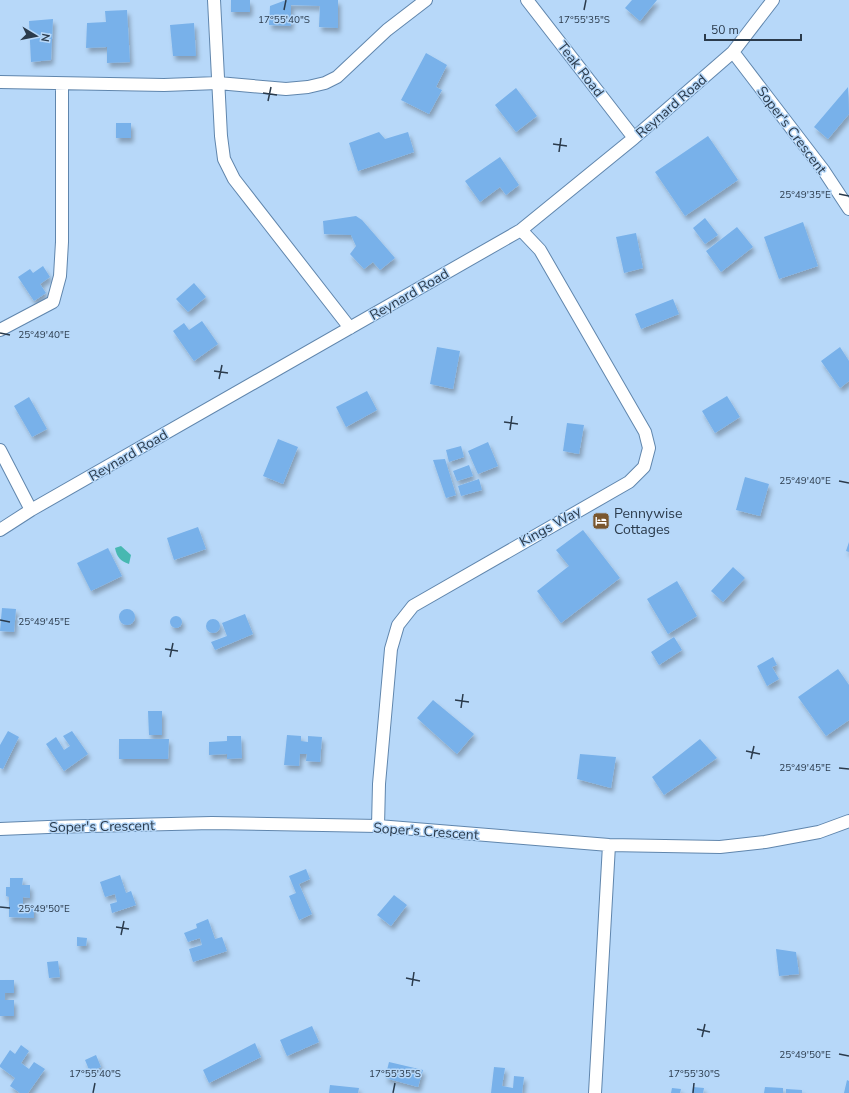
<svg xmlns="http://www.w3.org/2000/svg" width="849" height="1093" viewBox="0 0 849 1093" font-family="'Nunito Sans',sans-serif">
  <defs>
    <filter id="shadow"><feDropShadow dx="2.5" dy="4.5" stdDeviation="2" flood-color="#0004"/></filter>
  </defs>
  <rect width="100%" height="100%" fill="#b7d8f9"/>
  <!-- water -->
  <path fill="#47b8b1" d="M121,546l10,9 -2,9c-9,-3 -12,-7 -14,-16z"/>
  <!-- building -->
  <path fill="#78b1ea" filter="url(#shadow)" d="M231,0h19v12h-19z
    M286,0h52v28l-19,-1 1,-21 -29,-1v21l-22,-1 1,-19z
    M632,0h25l-17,21 -15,-13z
    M127,10l3,52 -23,1v-16l-21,1 1,-25 19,-1 -1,-11z
    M53,19l-2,41 -20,2 -2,-41z
    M194,23l2,33h-23l-3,-31z
    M426,53l21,12 -11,22 6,3 -13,24 -28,-14z
    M848,87l1,27 -21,25 -14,-12z
    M516,88l21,28 -21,16 -21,-27z
    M116,123h15v15h-15z
    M379,132l6,7 23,-7 6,20 -56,19 -9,-28z
    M708,136l30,44 -53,36 -30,-44z
    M500,157l19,28 -13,10 -6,-8 -20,15 -15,-21z
    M356,216l6,4 33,38 -15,12 -7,-8 -9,7 -14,-15 6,-8 -5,-11 -27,-1 -1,-13z
    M705,218l13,17 -13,9 -12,-16z
    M803,222l15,44 -39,13 -15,-42z
    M737,227l16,20 -32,25 -15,-21z
    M636,233l7,35 -19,5 -8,-36z
    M43,266l7,11 -10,7 6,9 -12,8 -16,-24 12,-8 3,4z
    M194,283l12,14 -18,15 -12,-13z
    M673,299l6,15 -38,15 -6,-15z
    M202,321l16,23 -24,17 -21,-30 11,-8 5,7z
    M437,347l23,4 -7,38 -23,-5z
    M840,347l9,14v20l-9,7 -19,-27z
    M367,391l10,19 -31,17 -10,-20z
    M727,396l13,21 -25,16 -13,-22z
    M29,397l18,32 -15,8 -18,-31z
    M567,423l17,2 -5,29 -16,-3z
    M278,439l20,8 -15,37 -20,-8z
    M488,442l10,24 -20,8 -10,-23z
    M461,446l3,11 -15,5 -3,-12z
    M445,459l11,36 -10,3 -13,-38z
    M469,465l4,11 -16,5 -4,-10z
    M745,477l24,7 -9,32 -24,-6z
    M479,479l3,11 -21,6 -3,-10z
    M198,527l8,22 -32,11 -7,-22z
    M583,530l37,48 -59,45 -24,-32 32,-25 -13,-16z
    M849,542v10l-3,-1z
    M108,548l14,28 -31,15 -14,-28z
    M733,567l12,11 -22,24 -12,-11z
    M677,581l20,35 -29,18 -21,-35z
    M2,608l14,1 -2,23 -14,-1z
    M119 617a8 8 0 1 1 16 0a8 8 0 1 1-16 0Z
    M245,614l8,20 -38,16 -4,-8 16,-6 -5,-13z
    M170 622a6 6 0 1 1 12 0a6 6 0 1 1-12 0Z
    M206 626a7 7 0 1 1 14 0a7 7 0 1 1-14 0Z
    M674,637l8,13 -23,15 -8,-13z
    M773,657l4,8 -5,2 7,12 -12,7 -10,-20z
    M838,669l11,16v35l-23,16 -28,-39z
    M433,700l41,34 -17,20 -40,-36z
    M148,711h14v24h-13z
    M8,731l11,6 -16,32 -3,-1v-23z
    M72,731l16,23 -24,17 -18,-27 10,-7 8,13 6,-4 -7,-10z
    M287,735l14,1v5l7,1v-6l14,1 -2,25 -14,-1 1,-7h-7l-1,12 -15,-1z
    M227,736h14l1,22 -15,1v-5l-18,1v-13l18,-1z
    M119,739h50l-1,20h-49z
    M700,739l17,19 -53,37 -12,-18z
    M580,754l36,3 -5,31 -34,-9z
    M306,869l4,10 -11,5 13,30 -13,6 -10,-24 7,-3 -7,-17z
    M120,875l6,18 5,-2 5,14 -24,8 -2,-9 7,-2 -2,-8 -10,3 -5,-15z
    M10,878h13l-1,7h8v13l-7,-1v8h11v13l-25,-1v-20l-3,-1v-9h4z
    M394,895l13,10 -16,21 -14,-11z
    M208,919l7,20 7,-2 5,14 -34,11 -4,-13 13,-4 -2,-7 -12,4 -4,-9 13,-5 -1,-4z
    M77,937l10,1 -1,8h-9z
    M776,949l20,3 3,22 -20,2z
    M58,961l2,16 -11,1 -2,-16z
    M0,980h14v13h-9v7h9v16h-14z
    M312,1026l7,16 -32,14 -7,-16z
    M255,1043l6,14 -52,26 -6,-13z
    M21,1045l8,6 -8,12 8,6 5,-7 11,7 -17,24h-8l-10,-7 5,-8 -15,-11v-2l10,-15 5,4z
    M96,1055l5,12 -11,5 -5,-12z
    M389,1062l34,8 -5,17 -33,-9z
    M494,1067l11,1 -3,18 11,2 1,-12 10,1 -2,16h-31z
    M847,1080l2,1v12h-5z
    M330,1085l29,3 -1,5h-29z
    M693,1087l11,1 -1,5h-11z
    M765,1087l18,1v5h-19z
    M672,1088l9,1 -1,4h-9z
    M786,1089l16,1v3h-16z"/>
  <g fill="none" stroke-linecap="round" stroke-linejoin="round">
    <defs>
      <path id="street" d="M214,0l7,136 3,23 10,20 116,149
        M527,0l107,138
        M733,52l91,119 25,38
        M0,82l164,3 54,-2 68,6 22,-2 17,-4 12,-6 50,-47 39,-30
        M0,330l53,-28 7,-26 2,-34v-158
        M0,450l31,60
        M0,530l31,-20 490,-280 113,-92 99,-86 40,-52
        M378,826l1,-42 12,-135 7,-24 15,-19 216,-124 15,-15 5,-19 -4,-16 -105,-182 -19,-20
        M0,829l48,-2 164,-4 166,3 231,19 111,2 45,-5 54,-10 30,-11
        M595,1093l14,-248"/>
    </defs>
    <!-- street casing -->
    <use href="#street" stroke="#6086ad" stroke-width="14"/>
    <!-- street -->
    <use href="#street" stroke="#fff" stroke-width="12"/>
  </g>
  <!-- ticks -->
  <path fill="none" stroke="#2b3b4c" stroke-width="1.5" d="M284,10l2,-10M584,10l2,-10M263,93l14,2M268,101l3,-14M553,144l14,2M559,152l2,-14M839,194l10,2M0,333l10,2M214,371l14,2M219,379l3,-14M504,422l14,2M510,430l2,-14M839,481l10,2M0,620l10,2M165,649l13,2M170,657l3,-14M455,700l14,2M461,708l2,-14M746,751l14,3M751,759l3,-13M839,768l10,1M0,907l10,1M116,927l13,2M121,935l3,-14M406,978l14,3M412,986l2,-14M697,1029l13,3M702,1037l3,-13M839,1054l10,2M93,1093l2,-10M393,1093l2,-10M693,1093l1,-10"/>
  <!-- icons -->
  <defs>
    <symbol id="hotel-square" viewBox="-11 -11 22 22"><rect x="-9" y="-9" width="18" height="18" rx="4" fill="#79562e" stroke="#b7d8f9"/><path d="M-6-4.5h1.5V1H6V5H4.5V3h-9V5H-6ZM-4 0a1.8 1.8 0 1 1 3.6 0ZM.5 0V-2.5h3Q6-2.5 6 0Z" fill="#fff"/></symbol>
  </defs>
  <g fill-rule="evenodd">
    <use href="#hotel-square" x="591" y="511" width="20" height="20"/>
  </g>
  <g text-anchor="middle" stroke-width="3" stroke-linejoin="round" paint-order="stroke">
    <!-- street labels -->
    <g font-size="14" fill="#2b3b4c" stroke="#b7d8f9">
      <text transform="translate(581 69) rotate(52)" y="5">Teak Road</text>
      <text transform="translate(671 106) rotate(-41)" y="5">Reynard Road</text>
      <text transform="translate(792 130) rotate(53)" y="5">Soper's Crescent</text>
      <text transform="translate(409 294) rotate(-30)" y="5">Reynard Road</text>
      <text transform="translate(128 455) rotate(-30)" y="5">Reynard Road</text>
      <text transform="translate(550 526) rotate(-29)" y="5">Kings Way</text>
      <text transform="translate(102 826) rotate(-1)" y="5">Soper's Crescent</text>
      <text transform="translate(426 831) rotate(4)" y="5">Soper's Crescent</text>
    </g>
    <!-- poi labels -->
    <g font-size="14" fill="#2b3b4c" stroke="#b7d8f9" text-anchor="start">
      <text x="614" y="518">Pennywise<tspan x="614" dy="16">Cottages</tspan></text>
    </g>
  </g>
  <g font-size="10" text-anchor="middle" fill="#2b3b4c" stroke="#b7d8f9" stroke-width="3" stroke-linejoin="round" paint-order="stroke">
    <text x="284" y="23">17°55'40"S</text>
    <text x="584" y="23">17°55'35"S</text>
    <text x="805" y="198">25°49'35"E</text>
    <text x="44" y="338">25°49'40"E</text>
    <text x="805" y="484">25°49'40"E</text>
    <text x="44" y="625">25°49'45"E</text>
    <text x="805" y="771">25°49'45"E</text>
    <text x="44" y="912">25°49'50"E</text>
    <text x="805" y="1058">25°49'50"E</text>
    <text x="95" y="1077">17°55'40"S</text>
    <text x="395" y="1077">17°55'35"S</text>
    <text x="694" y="1077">17°55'30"S</text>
  </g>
  <!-- north arrow -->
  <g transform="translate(36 36) rotate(100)" stroke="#b7d8f9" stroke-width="3" paint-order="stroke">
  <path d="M0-3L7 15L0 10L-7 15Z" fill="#2b3b4c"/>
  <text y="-6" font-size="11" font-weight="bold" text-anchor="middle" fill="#2b3b4c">N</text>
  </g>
  <!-- scale -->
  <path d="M705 34v6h96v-6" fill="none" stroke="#2b3b4c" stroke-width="2"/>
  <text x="711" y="34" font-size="12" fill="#2b3b4c" stroke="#b7d8f9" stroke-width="3" paint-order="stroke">50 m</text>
</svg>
